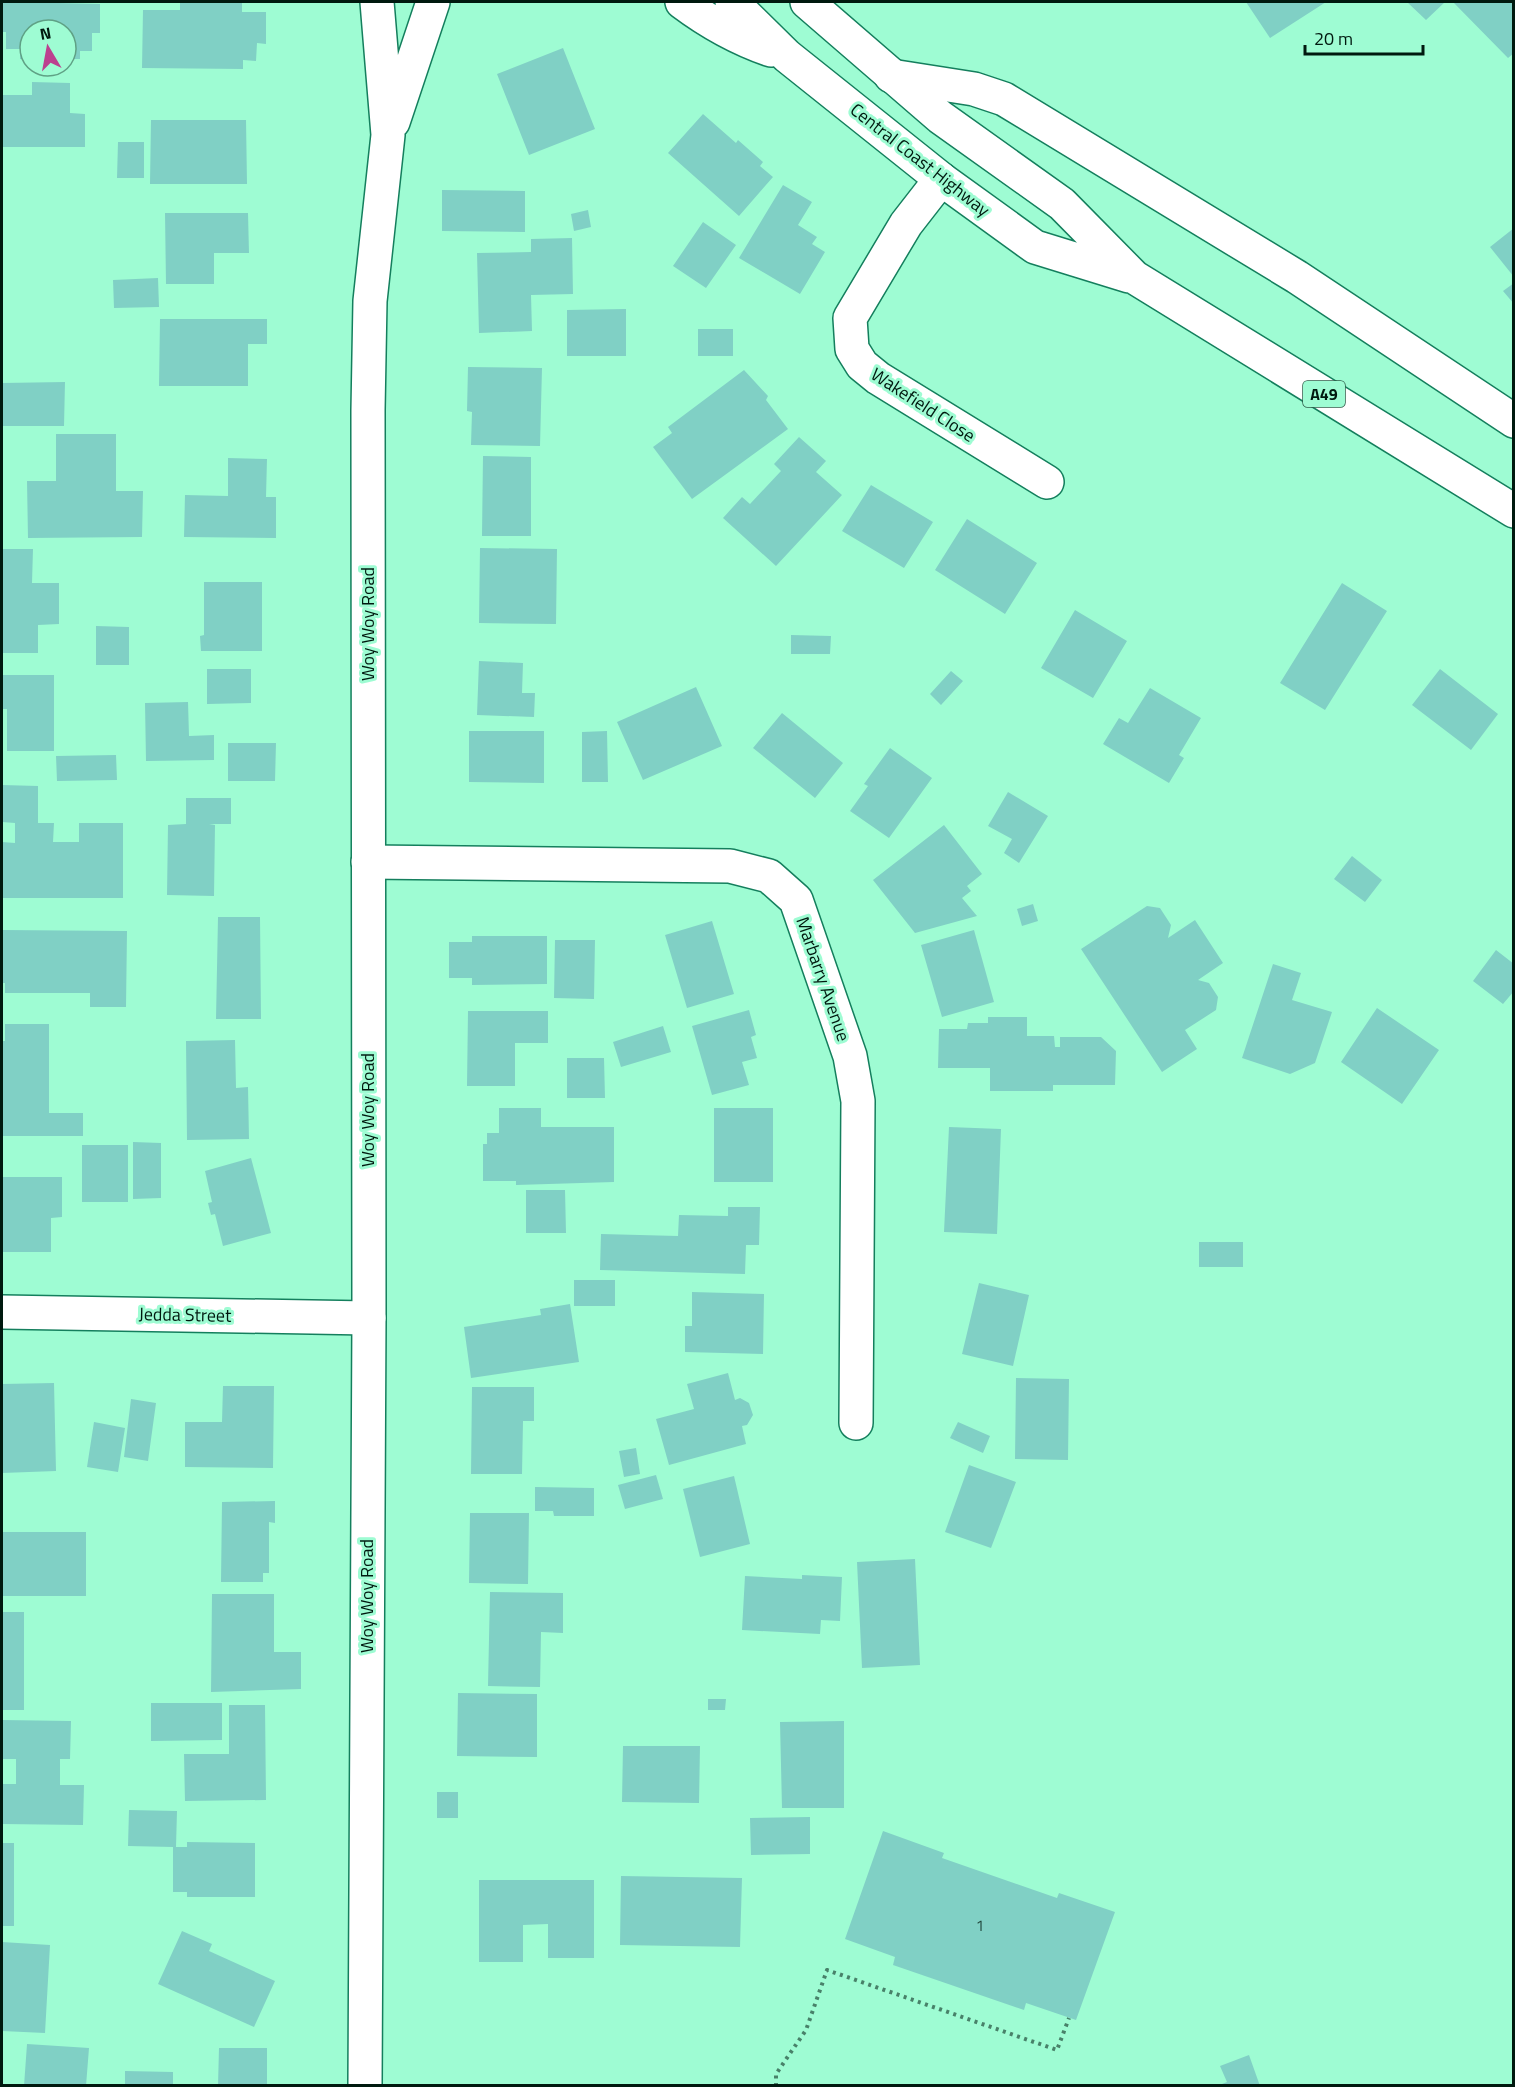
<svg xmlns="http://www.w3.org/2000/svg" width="1515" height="2087" font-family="'Titillium Web',sans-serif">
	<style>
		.building { fill: #80d0c5 }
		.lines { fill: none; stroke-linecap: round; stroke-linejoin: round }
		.minor-casing { stroke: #147f5d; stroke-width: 36 }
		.major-casing { stroke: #147f5d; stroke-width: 36 }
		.highway-casing { stroke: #147f5d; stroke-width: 36 }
		.path { stroke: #488169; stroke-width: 4; stroke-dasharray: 3 4.5; stroke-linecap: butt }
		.minor { stroke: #fff; stroke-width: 33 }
		.major { stroke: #fff; stroke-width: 33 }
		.highway { stroke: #fff; stroke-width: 33 }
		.labels { text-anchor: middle; stroke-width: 6; stroke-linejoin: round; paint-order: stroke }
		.number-label { font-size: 15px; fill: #20473c }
		.shield { fill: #9efcd3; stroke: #2f5d4a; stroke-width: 1.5 }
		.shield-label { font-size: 16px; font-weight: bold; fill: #00190f }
		.street-label { font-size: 18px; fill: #00190f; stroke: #9efcd3 }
	</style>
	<rect width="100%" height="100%" fill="#9efcd3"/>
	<path class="building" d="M17,2L100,4V33H92V51H80V59H66V30H30V59H20V49H6V32H2V3Z
		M180,2H242V12H266V44L257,43L256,61L243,60V69L142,68L143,10H180Z
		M1246,2H1326L1270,38Z
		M1407,2H1445L1426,20Z
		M1453,2H1514V53L1508,58Z
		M563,48L595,129L529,155L497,74Z
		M32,82L70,83V113L85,114V147H2V95H32Z
		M703,114L736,143L738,140L763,162L760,166L773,177L739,216L668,153Z
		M151,120H246L247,184H150Z
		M118,142H144V178H117Z
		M783,185L812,202L798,225L817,237L812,244L825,252L800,294L739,258Z
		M442,190L525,191V232L442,231Z
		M588,210L591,227L574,231L571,214Z
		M165,213H248L249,253H214V284H166Z
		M703,222L736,245L706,288L673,266Z
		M1514,228V277L1490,247Z
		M572,238L573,294L531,295L532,331L479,333L477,253L531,252V239Z
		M158,278L159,307L114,308L113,280Z
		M1514,283V304L1503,291Z
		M626,309V356H567V310Z
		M160,319H267V344H248V386H159Z
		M698,329H733V356H698Z
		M468,367L542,368L540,446L471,445L472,412L467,411Z
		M744,370L768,396L766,400L788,429L692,499L653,447L672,433L668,427Z
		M65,382L64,426H2V383Z
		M56,434H116V491H143L142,537L28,538L27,481H56Z
		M799,437L826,461L816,472L842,495L776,566L723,518L742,497L750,504L781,471L774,464Z
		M483,456L531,457V536H482Z
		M228,458L267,459L266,497H276V538L184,537L185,495L228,496Z
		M871,485L933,522L904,568L842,531Z
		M967,519L1037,563L1005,614L935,570Z
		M480,548L557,549L556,624L479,623Z
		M2,549H33L32,583H59V624L38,625V653H2Z
		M204,582H262V651H201L200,636L204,635Z
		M1342,583L1387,611L1325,710L1280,683Z
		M1075,610L1127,641L1093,698L1041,668Z
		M96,626L129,627V665H96Z
		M791,635L831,636L830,654H791Z
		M479,661L523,663L522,693H535L534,717L477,715Z
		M207,669H251V703L207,704Z
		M1440,669L1498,714L1471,750L1412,705Z
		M951,671L963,681L941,705L930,694Z
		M2,675H54V751H7V709H2Z
		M696,687L722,746L643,780L617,722Z
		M1150,688L1201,718L1179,755L1184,758L1169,783L1103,744L1119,718L1128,723Z
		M188,702L189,736L214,735V760L146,761L145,703Z
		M782,713L843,763L815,798L753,748Z
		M469,731H544V783L469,782Z
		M607,731L608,782H582V732Z
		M228,743H276L275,781H228Z
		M890,748L932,778L889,838L850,811L868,786L864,784Z
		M116,755L117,780L57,781L56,756Z
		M2,785L38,786V823H54L53,842H79V823H123V898H2V842L15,843V823L2,822Z
		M1008,792L1048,816L1019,863L1004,853L1012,839L988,826Z
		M186,798H231V824H209L215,825L214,896L167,895L168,825L186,824Z
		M944,825L982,874L967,886L971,891L962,898L977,916L915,933L873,880Z
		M1352,856L1382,880L1365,902L1334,879Z
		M1033,904L1038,921L1022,926L1017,909Z
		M1147,906L1160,908L1171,925L1168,938L1195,920L1223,963L1198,980L1209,983L1218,997L1216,1010L1185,1030L1197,1049L1162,1072L1081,949Z
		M218,917H260L261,1019H216Z
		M712,921L734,994L687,1008L665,935Z
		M2,930L127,931L126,1007H90V993H5V983H2Z
		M974,930L994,1002L942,1017L921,945Z
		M472,936H547V984L472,985V978H449V942H472Z
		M555,940H595L594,999L554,998Z
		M1496,950L1514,964V991L1503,1004L1473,981Z
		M1273,964L1301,973L1292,1000L1332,1012L1315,1063L1290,1074L1242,1058Z
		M1377,1008L1439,1050L1402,1104L1341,1062Z
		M749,1010L756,1035L751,1037L757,1058L742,1062L749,1085L712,1095L692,1026Z
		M468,1011H548V1043H515V1086H467Z
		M988,1017H1027V1036H1054L1055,1047H1060V1037H1101L1116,1051L1115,1085H1053V1091H990V1068H938L939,1029H967L968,1023H988Z
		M5,1024H49V1113H83V1136H3L2,1041H5Z
		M663,1026L671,1052L621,1067L613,1042Z
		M235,1040L236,1088L248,1087L249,1139L187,1140L186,1041Z
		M567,1058H604L605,1098H567Z
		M499,1108H541V1127H614V1182L516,1185V1181H483V1144H487V1133H499Z
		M714,1108H773V1182H714Z
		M949,1127L1001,1129L997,1234L944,1232Z
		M133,1142L161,1143V1198L133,1199Z
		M82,1145H128V1202H82Z
		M251,1158L271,1233L223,1246L215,1214L211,1215L208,1203L212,1202L205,1171Z
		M2,1177H62V1217L51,1218V1252H2Z
		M526,1190H565L566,1233H526Z
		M728,1207H760L759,1245H746L745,1274L600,1270L601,1234L678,1236L679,1215L728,1216Z
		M1199,1242H1243V1267H1199Z
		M574,1280H615V1306H574Z
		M979,1283L1029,1295L1013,1366L962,1354Z
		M692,1292L764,1294L763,1354L685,1352V1326H692Z
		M570,1304L579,1362L471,1378L464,1327L541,1315L540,1309Z
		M728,1373L735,1400L740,1398L749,1403L753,1415L747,1425L742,1426L746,1444L669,1465L656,1419L694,1409L687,1384Z
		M1016,1378L1069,1379L1068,1460L1015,1459Z
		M54,1383L56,1471L2,1473V1384Z
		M223,1386H274L273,1468L185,1467V1422H222Z
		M472,1387H534V1421H523L522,1474H471Z
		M131,1399L156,1403L148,1461L124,1457Z
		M94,1422L125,1428L118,1472L87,1467Z
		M958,1422L990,1436L983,1453L950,1438Z
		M636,1448L640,1474L624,1477L619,1451Z
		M969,1465L1016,1482L991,1548L945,1532Z
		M656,1475L663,1499L625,1509L618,1485Z
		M734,1476L750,1544L700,1557L683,1489Z
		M535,1487L594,1488V1516H554L553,1511H535Z
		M275,1501V1523L269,1522V1573H263V1582H221L222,1502Z
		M470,1513H529L528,1584L469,1583Z
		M2,1532H86V1596H2Z
		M915,1559L920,1665L862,1668L857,1562Z
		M802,1575L842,1577L840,1621L821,1620L820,1634L742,1630L745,1576L802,1579Z
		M490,1592L563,1593V1633L541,1632L540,1687L488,1686Z
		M212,1594H274V1652H301V1689L211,1692Z
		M2,1612H24V1710H2Z
		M458,1693L537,1694V1757L457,1756Z
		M708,1699H726L725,1710H708Z
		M151,1703H222V1740L151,1741Z
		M229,1705H265L266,1800L185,1801L184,1754H229Z
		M2,1720L71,1721L70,1759H60V1785H84L83,1825L2,1824V1784H16V1759H2Z
		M844,1721V1808H782L780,1722Z
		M623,1746H700L699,1803L622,1802Z
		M437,1792H458V1818H437Z
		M129,1810L177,1811L176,1847H187V1842L255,1843V1897H187V1892H173V1847L128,1846Z
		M810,1817V1854L751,1855L750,1818Z
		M883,1831L944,1853L942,1858L1057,1898L1059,1893L1115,1912L1076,2020L1026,2003L1024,2010L893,1965L895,1957L845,1939Z
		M2,1843H14V1926H2Z
		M621,1876L742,1878L740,1947L620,1945Z
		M479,1880H594V1958H548V1924L523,1925V1962H479Z
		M182,1931L212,1944L209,1951L275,1981L254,2027L158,1984Z
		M2,1942L50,1945L45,2033L2,2031Z
		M27,2044L89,2048L86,2086H24Z
		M219,2048H267V2086H218Z
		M1249,2055L1260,2086H1217L1227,2082L1220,2066Z
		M125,2071L173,2072V2086H125Z"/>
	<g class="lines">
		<g class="minor-casing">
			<path id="minor" d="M891,76L974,89L1004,99L1297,277L1514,421
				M941,179L906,224L850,318L852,349L862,365L878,378L1047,482
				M368,862L730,866L769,876L796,900L850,1056L858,1101L856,1423
				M2,1312L369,1318"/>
		</g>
		<g class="major-casing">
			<path id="major" d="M393,122L433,2
				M365,2086L369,1318L368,410L370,301L388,135L377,2"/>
		</g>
		<g class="highway-casing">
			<path id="highway" d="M682,2C710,23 739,39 771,50
				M732,2L787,56L941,179L1035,247L1129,276
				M807,2L940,117L1062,204L1134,277L1514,511"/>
		</g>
		<path class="path" d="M776,2086V2074L806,2030L827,1970L1057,2050L1069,2018"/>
		<use href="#minor" class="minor"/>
		<use href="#major" class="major"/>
		<use href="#highway" class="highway"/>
	</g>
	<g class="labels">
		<g class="number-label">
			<text x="980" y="1931">1</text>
		</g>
		<rect class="shield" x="1303" y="381" width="42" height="26" rx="4.5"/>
		<g class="shield-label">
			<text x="1324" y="400">A49</text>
		</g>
		<g class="street-label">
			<text transform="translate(920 160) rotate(38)" y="6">Central Coast Highway</text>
			<text transform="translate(923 405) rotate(33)" y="6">Wakefield Close</text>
			<text transform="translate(368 624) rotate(-90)" y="6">Woy Woy Road</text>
			<text transform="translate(823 979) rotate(71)" y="6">Marbarry Avenue</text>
			<text transform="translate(368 1110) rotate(-90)" y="6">Woy Woy Road</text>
			<text transform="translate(185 1315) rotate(1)" y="6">Jedda Street</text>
			<text transform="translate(367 1596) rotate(-90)" y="6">Woy Woy Road</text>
		</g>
	</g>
	<rect width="1515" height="2087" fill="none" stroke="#00190f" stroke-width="6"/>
	<g transform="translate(48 48) rotate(350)"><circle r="28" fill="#9efcd3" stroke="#5fa185" stroke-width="1.5"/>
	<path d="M0-4.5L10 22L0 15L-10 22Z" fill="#bc408f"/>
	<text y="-9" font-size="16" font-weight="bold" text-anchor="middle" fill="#00190f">N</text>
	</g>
	<path d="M1305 45v9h118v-9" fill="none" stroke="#00190f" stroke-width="3"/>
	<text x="1314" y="45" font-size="18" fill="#00190f" stroke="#9efcd3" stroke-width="4.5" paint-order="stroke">20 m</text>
</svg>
